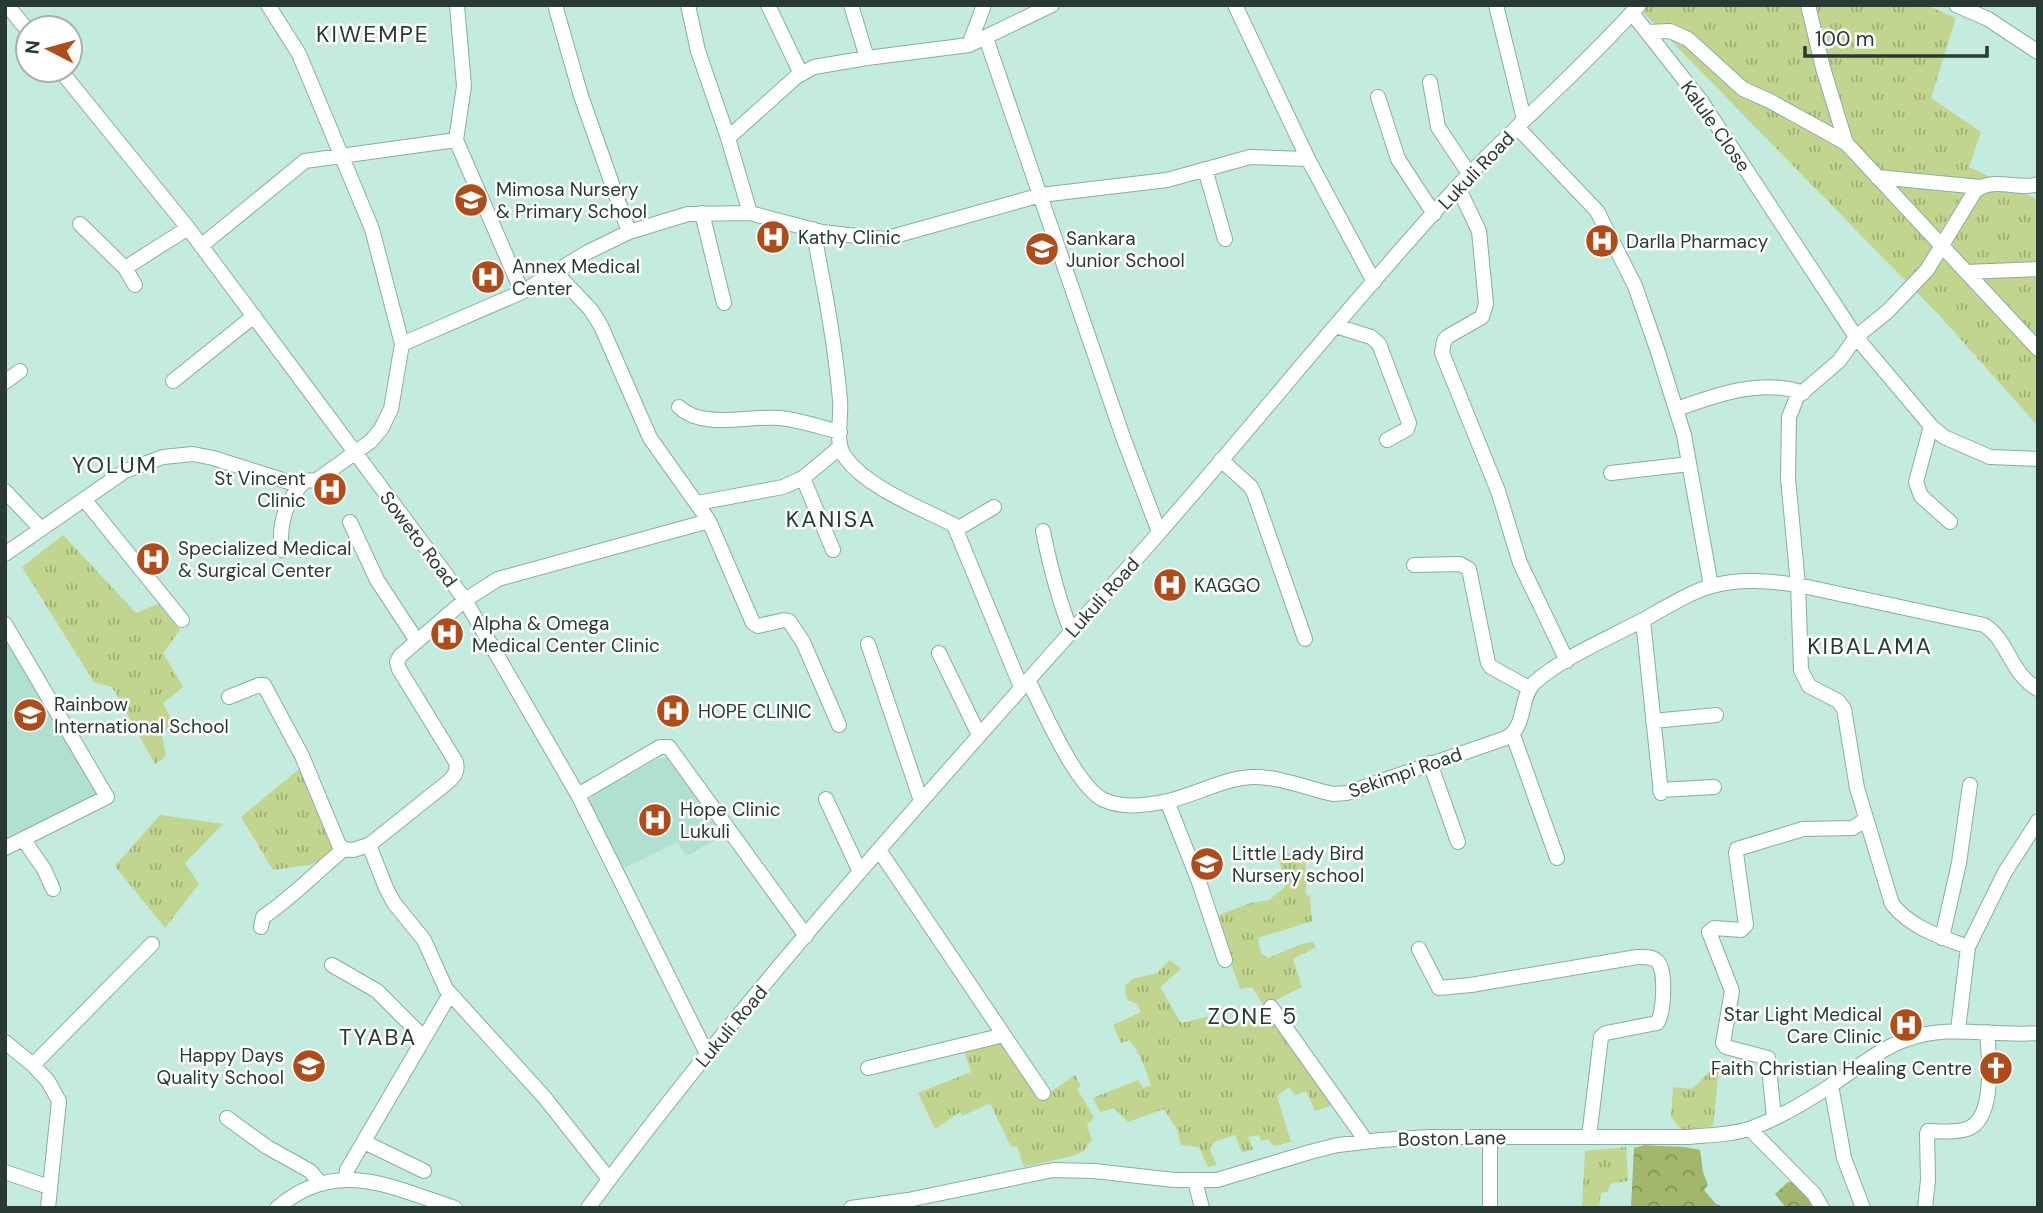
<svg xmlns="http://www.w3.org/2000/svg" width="2043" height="1213" font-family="'DM Sans',sans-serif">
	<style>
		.built { fill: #afe0d0 }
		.grass { fill: url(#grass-tufts) }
		.forest { fill: url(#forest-crowns) }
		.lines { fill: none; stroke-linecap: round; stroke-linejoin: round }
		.minor-casing { stroke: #88aea2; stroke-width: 16 }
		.minor { stroke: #fff; stroke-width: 14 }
		.labels { text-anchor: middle; stroke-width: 5; stroke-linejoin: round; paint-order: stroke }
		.street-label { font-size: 19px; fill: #293934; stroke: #fff }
		.poi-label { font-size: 19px; fill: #293934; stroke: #fff; text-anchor: start }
		.quarter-label { font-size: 23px; letter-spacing: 2px; fill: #293934; stroke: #fff }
	</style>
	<defs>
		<pattern id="grass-tufts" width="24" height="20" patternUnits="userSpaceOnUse" patternTransform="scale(1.75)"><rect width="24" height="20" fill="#c1d58e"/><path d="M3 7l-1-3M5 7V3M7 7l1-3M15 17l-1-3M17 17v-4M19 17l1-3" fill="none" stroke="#9dae75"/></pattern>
		<pattern id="forest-crowns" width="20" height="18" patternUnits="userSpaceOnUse" patternTransform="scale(1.75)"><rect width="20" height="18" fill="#a2b66c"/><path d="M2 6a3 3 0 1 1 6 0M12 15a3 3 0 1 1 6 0" fill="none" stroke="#84955a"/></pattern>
	</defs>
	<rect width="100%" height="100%" fill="#c3ebde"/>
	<path class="built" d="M5,638L103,793L5,844Z
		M659,758H667L673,766L723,836L686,856L677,842L622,869L589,801L594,795Z"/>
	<path class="grass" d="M1636,5H1926L1956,18L1931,98L1981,132L1969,167L2038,200V426L1939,315Z
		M63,535L136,613L163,602L180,630L163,653L183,687L163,703L173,723L162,735L166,756L155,764L112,687L94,682L22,567Z
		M303,766L339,852L309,865L273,870L241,817Z
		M160,815L223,824L185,863L199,884L165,928L115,866Z
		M1305,850L1306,895L1310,896L1312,921L1258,938L1261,954L1268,958L1301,944L1313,942L1316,947L1293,959L1302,987L1264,1006L1252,987L1240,989L1214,917L1250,903L1269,900L1286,886L1278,855Z
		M1170,960L1181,969L1160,987L1181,1023L1210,1016L1222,1020H1252L1269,1016L1333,1105L1315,1111L1306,1091L1295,1095L1289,1087L1277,1096L1291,1142L1274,1146L1268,1139L1261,1141L1259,1135L1248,1137L1253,1149L1242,1153L1235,1135L1216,1141L1209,1148L1217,1165L1208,1167L1199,1147L1181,1145L1177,1130L1164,1109L1128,1122L1114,1108L1100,1112L1093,1098L1138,1080L1143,1088L1151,1085C1145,1068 1141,1054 1129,1040L1121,1043L1113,1025L1141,1012L1137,1004L1127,1000L1125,986L1132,979L1157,973Z
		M1006,1041L1049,1093L1075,1075L1081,1086L1077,1089L1094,1117L1087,1125L1092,1140L1085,1150L1076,1155L1024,1167L1017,1146L1011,1147L990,1103L962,1116L960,1112L935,1129L918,1093L971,1072L964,1051Z
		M1719,1069L1713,1126L1682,1130L1671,1117L1673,1087L1692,1089L1709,1072Z
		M1626,1147L1628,1181L1610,1184L1608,1192L1601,1193L1599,1208H1582L1585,1151Z"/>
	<path class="forest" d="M1645,1145C1664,1147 1682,1145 1700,1150L1703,1172L1708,1185L1704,1190L1715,1203L1724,1208H1631L1634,1148Z
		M1788,1182H1793L1822,1208H1786L1775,1194Z"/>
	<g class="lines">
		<g class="minor-casing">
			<path id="minor" d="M7,5L28,31
				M268,5L299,54L372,229L402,344
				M457,5L464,86L456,140L522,292
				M555,5L581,96L629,232
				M688,5L698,51L728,138L750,213
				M768,5L801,74
				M851,5L867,58
				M1235,5L1308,159L1374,282
				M1496,5L1524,119
				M1808,5L1823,68L1846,143
				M1956,5L1988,19L2038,52
				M1632,13L1701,101L1856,337L1931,426L1944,437L1990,457L2038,459
				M1647,32L1670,31L1688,39L1743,89L1770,101L1846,143L2038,349
				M986,38L1123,437L1159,532
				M969,45L984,5
				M60,70L188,228L465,600L578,795L707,1054
				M1430,82L1438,127L1470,175
				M1378,97L1398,159L1434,214
				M1517,127L1597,211L1635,286L1657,349L1684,435L1711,586
				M728,138L796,77L814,67L867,58L969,45L1052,5
				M1205,169L1225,239
				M1877,177L1980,187
				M1458,187L1479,231L1486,304L1482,317L1447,337L1444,341L1442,353L1498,491L1520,563L1567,661
				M702,213L724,303
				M80,224L125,268
				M813,229C824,286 835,342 840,400C842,418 834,442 845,457C867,488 921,508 954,525L1021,687
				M201,246L305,161L456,140
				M1966,272L2038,269
				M556,273L591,310L601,326L650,438L709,521L753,623L758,626L784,620L789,621L803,642L839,725
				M135,285L125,268L188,228
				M1336,326L1371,337L1379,344L1409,423L1407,429L1387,440
				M173,381L254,316
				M5,382L20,371
				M679,407C703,430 750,415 780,418C800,420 820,427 840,432
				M1677,409C1715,395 1763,378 1803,393
				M1931,426L1916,482L1921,496L1950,522
				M1221,460L1251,487L1254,493L1305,639
				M1611,473L1689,464
				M803,478L833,550
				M5,491L41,529
				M84,499L182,620
				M697,503L783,487L803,478L839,448
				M350,522L377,580L417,641
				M957,529L994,507
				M1043,531C1050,566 1058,598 1071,631
				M282,550C278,525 286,500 304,482
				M5,554L125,471L163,457L193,454L213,458L289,482L317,480L371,441L381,429L391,409L402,344L522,292L588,252L629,232L688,214L750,213L822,232L884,239L1041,195L1167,180L1250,157L1308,159
				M1414,565L1460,564L1469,569L1488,663L1491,667L1529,688
				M1643,620L1661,793
				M5,624L107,797L5,848
				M868,644L921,801
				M939,653L979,735
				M1028,680C1043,709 1076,787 1104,800C1124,809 1148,805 1168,801C1196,795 1225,777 1255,777C1281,777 1309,789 1333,794L1347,793L1506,738C1527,727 1519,698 1534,683C1560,659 1609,638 1641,621C1664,609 1687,593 1712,586C1739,578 1770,581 1798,585L1984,625C2008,639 2010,674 2038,689
				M229,697L259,685H264L302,756L339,845L344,849L353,850L369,845L448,782C455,775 458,772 456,762L399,669L397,662L400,656L465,600L498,579L709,521
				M1653,721L1716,715
				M1513,735L1557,858
				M1430,763L1458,842
				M1660,790L1714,787
				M578,795L660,747H669L806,936
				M826,799L860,872
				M1167,801L1199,882L1225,960
				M23,839L44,869L53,889
				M369,845L386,888L394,903L424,940L446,989L545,1098L609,1179
				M879,850L1043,1093
				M261,927L263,917C292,898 317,871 344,849
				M1942,938L1959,863L1970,785
				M1968,947L2005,872L2038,821
				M1419,949L1439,988L1471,985L1637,957C1643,957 1653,956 1658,962C1666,972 1664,1014 1657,1023L1606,1033L1601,1037L1589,1137
				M332,965L377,991L424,1038
				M1271,1007L1366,1141
				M1958,1030L1968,947C1941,937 1911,928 1892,904L1857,788L1844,709L1838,701L1809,686L1801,670L1798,585L1788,478L1789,417L1797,397L1839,361L1856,337L1888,311L1927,270L1975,191C1993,176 2019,191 2038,184
				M5,1042L33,1065
				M868,1068L1004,1035
				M1831,1085L1844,1158L1863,1208
				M1774,1117L1768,1058L1726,1047L1723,1043L1732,991L1709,932L1714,928L1741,930L1746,925L1736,853L1737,849L1803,829L1853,828L1866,819
				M227,1118L267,1147L310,1171L321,1184
				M1750,1129L1814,1194L1822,1208
				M364,1142L424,1171
				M5,1172L49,1187
				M346,1179L347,1170L450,994
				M1195,1181L1202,1208
				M48,1208L59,1101L48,1081L33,1065L152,944
				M277,1208C336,1157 391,1187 455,1208
				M588,1208C763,971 964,754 1158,534C1259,419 1354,299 1457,187C1516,125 1582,69 1639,5
				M851,1208L908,1200L1053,1170L1094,1171L1174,1180H1217L1310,1152L1338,1145L1381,1140L1430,1137H1688C1708,1135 1732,1135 1752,1128C1781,1117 1811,1099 1836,1082C1858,1067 1880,1049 1905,1040C1949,1023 1992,1037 2038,1033
				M1490,1208V1137
				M1925,1208L1928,1180L1927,1134L1928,1131C1940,1131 1956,1133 1967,1129C1996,1119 1989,1056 1987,1032"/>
		</g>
		<use href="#minor" class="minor"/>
	</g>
	<defs>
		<g id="school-disc" transform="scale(1.75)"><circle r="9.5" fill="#b04c1a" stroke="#fff"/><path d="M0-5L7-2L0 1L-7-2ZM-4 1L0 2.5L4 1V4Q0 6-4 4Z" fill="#fff"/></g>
		<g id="hospital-disc" transform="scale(1.75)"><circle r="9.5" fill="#b04c1a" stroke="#fff"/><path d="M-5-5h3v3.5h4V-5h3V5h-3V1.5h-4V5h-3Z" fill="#fff"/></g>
		<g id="church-disc" transform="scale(1.75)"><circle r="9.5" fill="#b04c1a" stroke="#fff"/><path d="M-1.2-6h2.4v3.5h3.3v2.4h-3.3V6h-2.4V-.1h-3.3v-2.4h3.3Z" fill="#fff"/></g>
	</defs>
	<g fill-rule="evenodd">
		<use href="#school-disc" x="471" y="200"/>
		<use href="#hospital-disc" x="773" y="237"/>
		<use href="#hospital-disc" x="1602" y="241"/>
		<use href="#school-disc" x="1042" y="249"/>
		<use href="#hospital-disc" x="488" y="277"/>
		<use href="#hospital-disc" x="330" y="489"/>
		<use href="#hospital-disc" x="153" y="559"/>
		<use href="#hospital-disc" x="1170" y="585"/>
		<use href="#hospital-disc" x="447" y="634"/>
		<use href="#hospital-disc" x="673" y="711"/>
		<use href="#school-disc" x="30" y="715"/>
		<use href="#hospital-disc" x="655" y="820"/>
		<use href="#school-disc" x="1207" y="864"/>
		<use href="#hospital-disc" x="1906" y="1025"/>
		<use href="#school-disc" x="309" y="1066"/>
		<use href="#church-disc" x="1996" y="1068"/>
	</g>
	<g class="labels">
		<g class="street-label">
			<text transform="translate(1716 126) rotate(55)" y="7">Kalule Close</text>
			<text transform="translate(1476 170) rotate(-46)" y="7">Lukuli Road</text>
			<text transform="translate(419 539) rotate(53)" y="7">Soweto Road</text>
			<text transform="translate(1102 597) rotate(-48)" y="7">Lukuli Road</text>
			<text transform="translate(1405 772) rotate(-19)" y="7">Sekimpi Road</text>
			<text transform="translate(731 1026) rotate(-50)" y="7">Lukuli Road</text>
			<text transform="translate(1452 1138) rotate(-1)" y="7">Boston Lane</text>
		</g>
		<g class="poi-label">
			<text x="496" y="196">Mimosa Nursery<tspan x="496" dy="22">&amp; Primary School</tspan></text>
			<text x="798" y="244">Kathy Clinic</text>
			<text x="1066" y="245">Sankara<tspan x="1066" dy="22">Junior School</tspan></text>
			<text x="1626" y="248">Darlla Pharmacy</text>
			<text x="512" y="273">Annex Medical<tspan x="512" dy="22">Center</tspan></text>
			<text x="306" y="485" text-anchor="end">St Vincent<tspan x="306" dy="22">Clinic</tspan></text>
			<text x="178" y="555">Specialized Medical<tspan x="178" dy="22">&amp; Surgical Center</tspan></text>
			<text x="1194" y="592">KAGGO</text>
			<text x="472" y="630">Alpha &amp; Omega<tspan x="472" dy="22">Medical Center Clinic</tspan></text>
			<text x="54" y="711">Rainbow<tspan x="54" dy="22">International School</tspan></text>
			<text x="698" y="718">HOPE CLINIC</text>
			<text x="680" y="816">Hope Clinic<tspan x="680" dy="22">Lukuli</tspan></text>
			<text x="1232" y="860">Little Lady Bird<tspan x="1232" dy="22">Nursery school</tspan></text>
			<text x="1882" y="1021" text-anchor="end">Star Light Medical<tspan x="1882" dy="22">Care Clinic</tspan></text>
			<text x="284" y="1062" text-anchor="end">Happy Days<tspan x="284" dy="22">Quality School</tspan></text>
			<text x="1972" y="1075" text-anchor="end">Faith Christian Healing Centre</text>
		</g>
		<g class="quarter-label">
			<text x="373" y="42">KIWEMPE</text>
			<text x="115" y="473">YOLUM</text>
			<text x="831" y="527">KANISA</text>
			<text x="1870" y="654">KIBALAMA</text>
			<text x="1253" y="1024">ZONE 5</text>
			<text x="378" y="1045">TYABA</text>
		</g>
	</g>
	<rect width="2043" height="1213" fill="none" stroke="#293934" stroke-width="14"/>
	<g transform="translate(49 49) rotate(276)"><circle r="33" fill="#ffffff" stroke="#a9b0ae" stroke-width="2"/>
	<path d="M0-5L12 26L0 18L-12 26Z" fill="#b04c1a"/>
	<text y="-10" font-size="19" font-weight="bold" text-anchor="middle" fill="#293934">N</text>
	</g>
	<path d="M1805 46v10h182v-10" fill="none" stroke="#293934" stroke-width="3.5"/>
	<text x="1815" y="46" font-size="21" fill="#293934" stroke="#ffffff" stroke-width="5" paint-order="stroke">100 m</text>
</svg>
